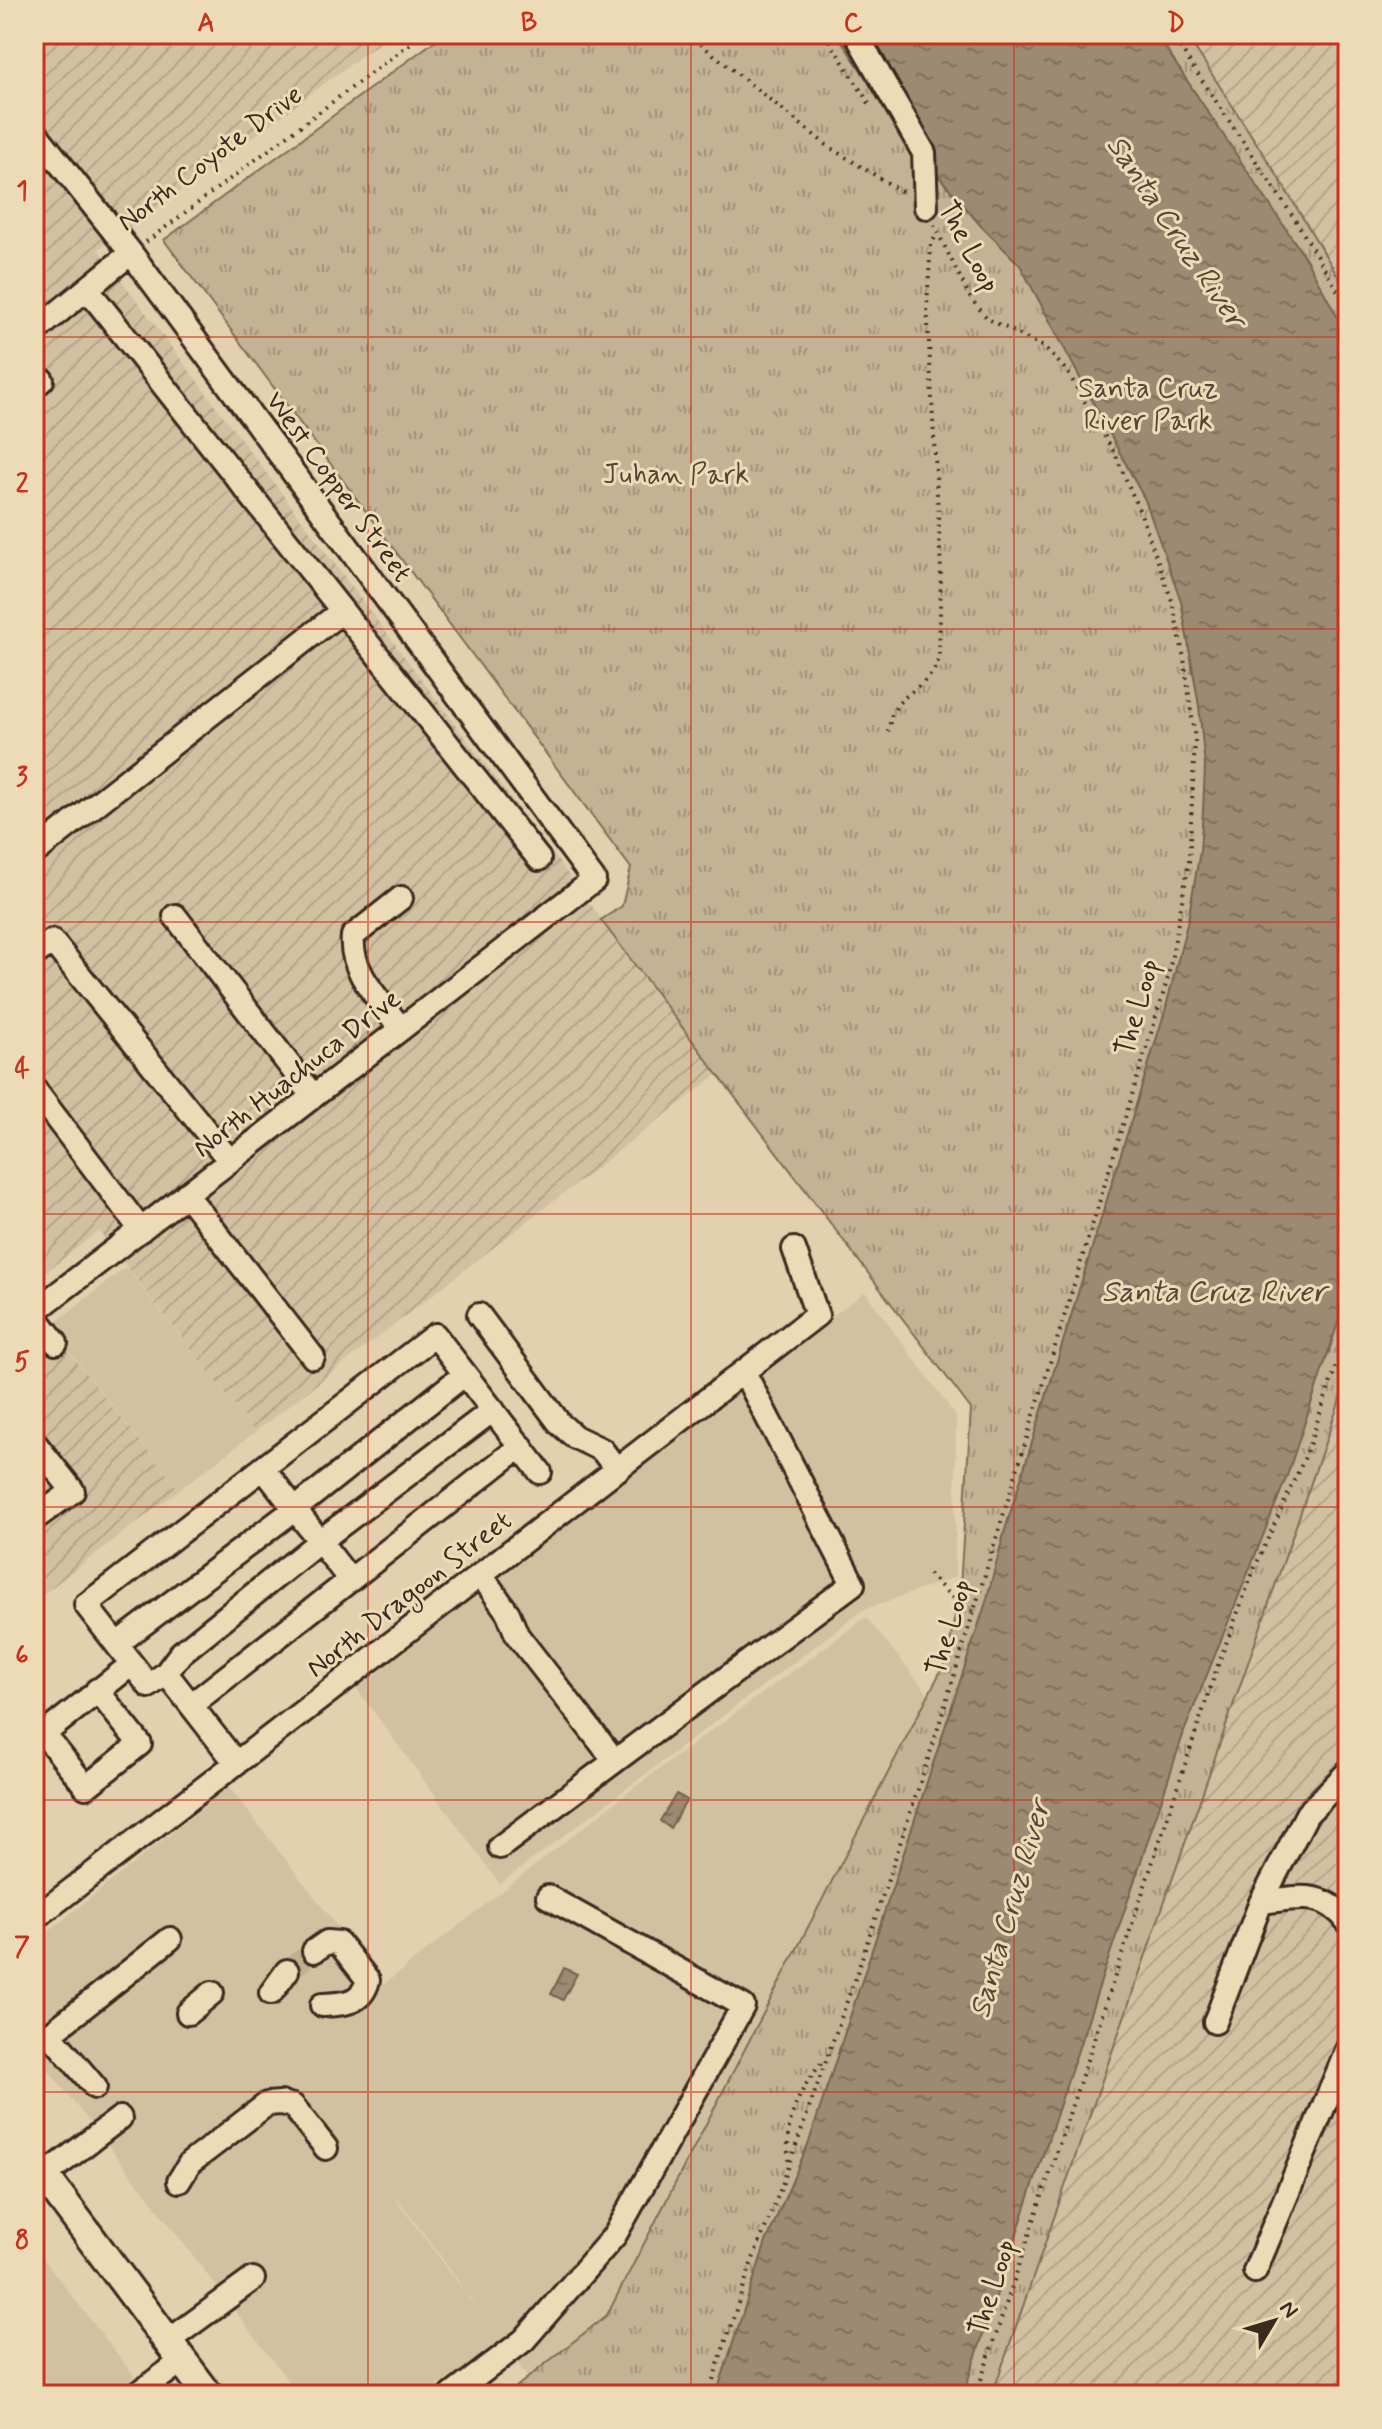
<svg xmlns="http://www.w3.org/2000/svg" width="1382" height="2429" font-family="Mynerve,sans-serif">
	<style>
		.built { fill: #d2c1a1; fill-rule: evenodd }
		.industrial { fill: url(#industrial-furrows) }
		.park { fill: url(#park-tufts); stroke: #7f6e59; stroke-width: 2 }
		.water { fill: url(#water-ripples); stroke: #756450; stroke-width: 2 }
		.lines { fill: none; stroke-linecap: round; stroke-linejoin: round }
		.minor-tunnel { stroke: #c1af92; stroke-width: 22; stroke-dasharray: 22 11; stroke-linecap: butt }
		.minor-casing { stroke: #3b2a1e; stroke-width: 28 }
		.major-casing { stroke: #3b2a1e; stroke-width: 34 }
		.path { stroke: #3b2a1e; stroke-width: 4; stroke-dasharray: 2 6; stroke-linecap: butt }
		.minor { stroke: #eddbb8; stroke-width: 22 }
		.major { stroke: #eddbb8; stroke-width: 28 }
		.grid { fill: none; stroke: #c8321e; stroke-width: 2; stroke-opacity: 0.55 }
		.labels { text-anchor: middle; stroke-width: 6; stroke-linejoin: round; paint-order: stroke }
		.street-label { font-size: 28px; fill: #3b2a1e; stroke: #eddbb8 }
		.park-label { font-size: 28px; fill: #564536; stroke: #eddbb8 }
		.water-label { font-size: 30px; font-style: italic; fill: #584737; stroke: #eddbb8 }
		.neatline { fill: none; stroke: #c8321e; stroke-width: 3 }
		.grid-label { font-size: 26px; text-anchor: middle; font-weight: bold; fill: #c8321e }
	</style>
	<defs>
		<pattern id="industrial-furrows" width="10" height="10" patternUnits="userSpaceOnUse" patternTransform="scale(2)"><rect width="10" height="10" fill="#d2c1a1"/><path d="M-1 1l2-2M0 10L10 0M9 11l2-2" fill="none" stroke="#b5a68a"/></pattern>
		<pattern id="park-tufts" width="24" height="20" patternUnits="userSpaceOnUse" patternTransform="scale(2)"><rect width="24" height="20" fill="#c3b294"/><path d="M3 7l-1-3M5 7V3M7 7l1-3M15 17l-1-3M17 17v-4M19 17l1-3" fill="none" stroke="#a09178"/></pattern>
		<pattern id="water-ripples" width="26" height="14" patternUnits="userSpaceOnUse" patternTransform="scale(2)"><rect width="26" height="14" fill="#9c8a72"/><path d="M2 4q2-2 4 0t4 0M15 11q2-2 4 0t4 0" fill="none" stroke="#80715d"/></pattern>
	</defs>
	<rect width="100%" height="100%" fill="#e2d0af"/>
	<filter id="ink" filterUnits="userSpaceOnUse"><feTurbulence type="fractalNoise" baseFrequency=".0125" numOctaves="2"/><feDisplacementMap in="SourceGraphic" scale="16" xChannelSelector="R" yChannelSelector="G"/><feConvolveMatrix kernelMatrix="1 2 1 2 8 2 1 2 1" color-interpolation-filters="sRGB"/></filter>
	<g filter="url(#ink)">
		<path class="built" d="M126,1267L255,1432L179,1490L50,1327Z
			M865,1292L956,1416L955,1577L863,1610L500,1884L357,1689L752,1376Z
			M866,1617L935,1702L613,2321L533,2385L502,2342L425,2395H299L140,2186L34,2052V1943L229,1787L383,1985L627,1793ZM396,2197L448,2266L484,2318L395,2198Z
			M34,2247L149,2395H34Z"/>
		<path class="industrial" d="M34,34H391L147,216L98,249L718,1074L255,1432L99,1231L34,1281Z
			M1186,34H1348V293L1277,175Z
			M34,1308L179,1490L34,1601Z
			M1348,1377V2395H992Z"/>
		<path class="park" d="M433,34H1186L1277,175L1348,293V1377L992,2395H506L607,2315L947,1659L960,1588L971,1409L601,920L622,906L631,868L164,240L436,40Z"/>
		<path class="water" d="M837,34H1156L1306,259L1348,336V1293L1287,1476L1184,1732L963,2395H716L766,2242L809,2142L986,1602L1005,1530L1165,1011L1188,920L1200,851L1203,810L1205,767L1199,706L1181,601L1145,500L1020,265L981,226L902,133Z
			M676,1794L687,1800L670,1828L660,1821Z
			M564,1968L577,1974L563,2000L551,1994Z"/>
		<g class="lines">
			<path class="minor-tunnel" d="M287,1971L314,1951"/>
			<g class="minor-casing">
				<path id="minor" d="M856,34L924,153L926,207
					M34,131L131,253L594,880L34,1312
					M88,290L539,859
					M34,332L131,253
					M34,387L42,380
					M34,853L342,611
					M401,898L353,936C349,972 381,1001 401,1029
					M175,916L313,1096
					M34,955L52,941L230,1161
					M34,1089L141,1230
					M186,1194L313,1357
					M34,1315L56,1343
					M479,1315L560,1424L575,1437L602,1450L617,1470
					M34,1442L73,1491L34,1519
					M263,1468L350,1580
					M481,1575L508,1613L517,1635L615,1761L853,1584L744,1372
					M117,1644L295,1509L465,1374
					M166,1673L181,1653L320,1541L493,1410
					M97,1690L140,1744L86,1787L44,1734L132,1664
					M191,1705L521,1446
					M236,1763L166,1673L149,1686L86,1605L435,1335L540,1472
					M500,1847L615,1761
					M1261,1902L1307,1814L1348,1772
					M34,1919L817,1315L794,1249
					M314,1951L327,1942L339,1943L368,1980C362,2004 343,2004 322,2005
					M271,1993L287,1971
					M188,2013L212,1993
					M1215,2022L1261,1902C1297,1898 1323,1889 1348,1922
					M95,2087L50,2034L170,1939
					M44,2176L120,2118
					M179,2181L190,2163L267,2104L281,2103L293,2106L326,2148
					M1255,2271L1348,2048
					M167,2342L253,2279
					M136,2395L182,2361
					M452,2395L524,2340L615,2235L743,2006L548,1897"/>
			</g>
			<g class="major-casing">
				<path id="major" d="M34,2162L208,2395"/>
			</g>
			<path class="path" d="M688,34L829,147L904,193
				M825,34L870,105
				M1171,34L1296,221L1348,308
				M146,242L423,34
				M888,732C890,726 890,718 893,712C904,690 933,685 939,657L941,569L927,305L931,244L938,233
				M929,1574L957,1603L974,1611
				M789,2161C783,2122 799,2090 824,2060
				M708,2395L751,2264L781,2188L858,1970L934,1741L1168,978L1189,862L1195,740L1184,658L1172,601L1142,517L1116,456L1067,371L1044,347L988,319L971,299L934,225
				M976,2395L1218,1665L1255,1567L1305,1457L1348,1332"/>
			<use href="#minor" class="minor"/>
			<use href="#major" class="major"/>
		</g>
	</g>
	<path class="grid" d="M368,34V2395M691,34V2395M1014,34V2395M34,337H1348M34,629H1348M34,922H1348M34,1214H1348M34,1507H1348M34,1800H1348M34,2092H1348"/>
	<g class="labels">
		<g class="street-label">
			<text transform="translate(209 157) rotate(-37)" y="10">North Coyote Drive</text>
			<text transform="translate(970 246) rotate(62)" y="10">The Loop</text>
			<text transform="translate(340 486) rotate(54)" y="10">West Copper Street</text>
			<text transform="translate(1136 1007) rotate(-74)" y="10">The Loop</text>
			<text transform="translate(296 1072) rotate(-38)" y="10">North Huachuca Drive</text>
			<text transform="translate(408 1593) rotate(-38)" y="10">North Dragoon Street</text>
			<text transform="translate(948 1627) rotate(-73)" y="10">The Loop</text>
			<text transform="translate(991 2287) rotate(-72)" y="10">The Loop</text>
		</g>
		<g class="park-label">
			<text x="1148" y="397">Santa Cruz<tspan x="1148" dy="32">River Park</tspan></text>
			<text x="676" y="483">Juhan Park</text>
		</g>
		<g class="water-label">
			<text transform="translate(1177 231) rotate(56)" y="10">Santa Cruz River</text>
			<text x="1214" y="1301">Santa Cruz River</text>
			<text transform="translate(1009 1909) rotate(-74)" y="10">Santa Cruz River</text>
		</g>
	</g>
	<rect width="1382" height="2429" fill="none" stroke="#eddbb8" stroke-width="88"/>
	<g transform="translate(1274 2321) rotate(52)" stroke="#eddbb8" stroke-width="6" paint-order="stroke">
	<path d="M0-6L14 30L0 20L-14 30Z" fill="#3b2a1e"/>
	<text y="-12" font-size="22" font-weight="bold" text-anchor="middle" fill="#3b2a1e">N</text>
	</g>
	<rect x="44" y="44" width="1294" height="2341" class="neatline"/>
	<g class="grid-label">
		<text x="206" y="31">A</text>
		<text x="529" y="31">B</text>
		<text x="853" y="31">C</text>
		<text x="1176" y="31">D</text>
		<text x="22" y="199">1</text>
		<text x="22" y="492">2</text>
		<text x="22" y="785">3</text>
		<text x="22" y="1077">4</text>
		<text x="22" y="1370">5</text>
		<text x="22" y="1663">6</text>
		<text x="22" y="1955">7</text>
		<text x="22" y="2248">8</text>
	</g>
</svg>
